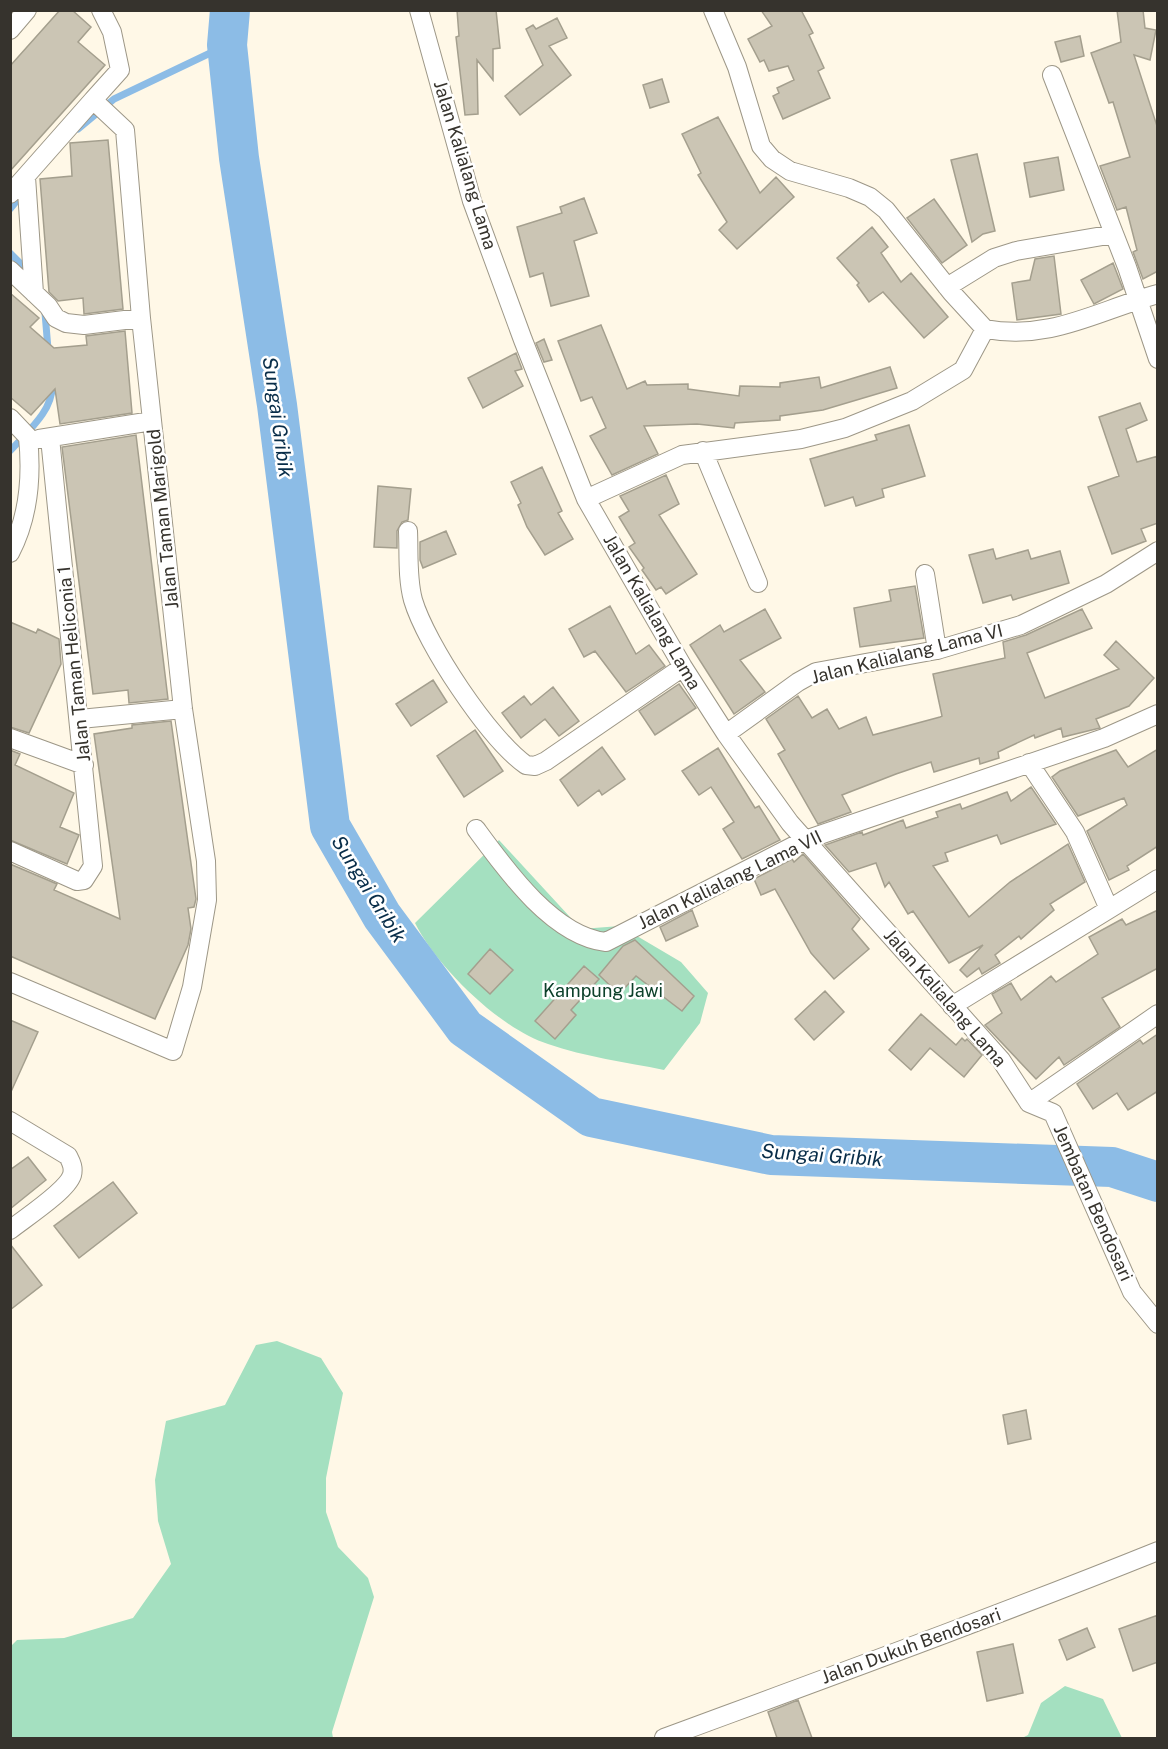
<svg xmlns="http://www.w3.org/2000/svg" width="1168" height="1749" font-family="'Public Sans',sans-serif">
	<style>
		.green { fill: #a4e0c0 }
		.lines { fill: none; stroke-linecap: round; stroke-linejoin: round }
		.stream { stroke: #8cbce6; stroke-width: 7 }
		.river { stroke: #8cbce6; stroke-width: 40 }
		.building { fill: #cbc5b4; stroke: #a49f8e; stroke-width: 1.5 }
		.minor-casing { stroke: #9d9787; stroke-width: 20 }
		.minor { stroke: #fff; stroke-width: 18 }
		.labels { text-anchor: middle; stroke-width: 5; stroke-linejoin: round; paint-order: stroke }
		.street-label { font-size: 18px; fill: #36332d; stroke: #fff }
		.park-label { font-size: 18px; fill: #0c402a; stroke: #fff }
		.water-label { font-size: 20px; font-style: italic; fill: #082d49; stroke: #fff }
	</style>
	<rect width="100%" height="100%" fill="#fff8e7"/>
	<path class="green" d="M499,840L581,929L620,926L681,962L708,993L700,1023L664,1070C626,1062 585,1057 548,1044C500,1029 437,967 415,923Z
		M277,1341L321,1358L343,1393L326,1478V1512L338,1547L368,1578L374,1597L332,1732L333,1738H11V1646L17,1640L64,1638L133,1618L171,1564L158,1521L155,1480L166,1421L225,1405L256,1345Z
		M1065,1686L1103,1699L1122,1738H1022L1028,1735L1041,1703Z"/>
	<g class="lines">
		<path class="stream" d="M78,129L114,99L227,45
			M10,209L24,192
			M10,253L28,271
			M45,313L48,349
			M10,451C27,432 54,410 52,384"/>
		<path class="river" d="M230,10L227,45L239,158L277,405L330,826L382,916L465,1028L591,1117L771,1155L1112,1167L1158,1182"/>
	</g>
	<path class="building" d="M60,10H72L91,27L78,42L105,65L10,171V66Z
		M457,10H496L500,48L493,49V80L477,60L478,114L465,115L456,37L459,36Z
		M761,10H801L813,33L809,35L824,68L818,71L830,98L783,119L773,96L779,93L777,88L794,80L788,66L769,71L764,60L760,62L748,39L772,26Z
		M1117,10H1143L1145,28L1156,30L1150,60L1134,55L1158,129V271L1143,279L1133,252L1137,250L1126,207L1117,210L1100,166L1130,157L1113,102L1109,103L1091,53L1121,42Z
		M557,18L567,38L549,46L571,75L520,115L505,96L543,65L526,29L533,25L536,29Z
		M1080,36L1084,56L1061,62L1055,42Z
		M662,79L669,102L650,108L643,85Z
		M718,117L760,193L776,177L794,197L737,249L719,230L727,222L698,175L701,173L682,134Z
		M108,140L123,309L84,314L83,298L58,301L49,292L40,179L72,176L70,143Z
		M977,154L995,231L983,234L972,242L951,160Z
		M1058,157L1064,190L1030,197L1024,163Z
		M584,198L597,233L574,241L589,296L551,306L543,273L530,277L517,227L562,213L560,207Z
		M934,199L967,245L942,263L907,218Z
		M872,227L888,247L881,253L901,282L911,273L948,317L924,338L883,292L869,302L857,285L859,283L837,258Z
		M1054,256L1061,314L1017,320L1012,283L1030,280L1035,259Z
		M1113,263L1123,289L1094,304L1081,280Z
		M10,293L39,318L30,327L54,348L87,345L86,336L125,331L132,413L60,424L55,389L31,415L10,397Z
		M601,325L627,389L645,381L647,385L688,384V389L739,396L740,386L780,387V383L819,377L821,388L890,367L897,388L823,410L780,416V420L735,423L734,428L697,424L644,426L658,454L612,475L590,436L606,428L592,397L581,401L558,341Z
		M544,339L552,360L544,362L536,343Z
		M516,353L522,369L515,371L523,386L483,408L468,378Z
		M1140,403L1147,420L1126,429L1137,462L1158,456V523L1141,529L1146,541L1112,554L1088,487L1119,476L1099,417Z
		M909,425L925,476L882,489L884,497L856,506L853,497L825,506L810,459L877,440L875,435Z
		M136,435L168,699L129,703L128,690L93,694L62,447Z
		M542,467L562,511L558,513L573,539L545,555L527,527L518,505L521,503L511,482Z
		M666,475L679,504L659,515L697,574L666,594L661,587L656,590L642,570L644,568L629,547L635,543L619,517L629,511L620,496Z
		M378,486L411,489L408,520L402,522L397,531V548L374,547Z
		M446,531L456,554L423,568L420,560V542Z
		M993,549L996,559L1028,550L1031,559L1060,551L1069,583L1013,600L1011,595L983,603L969,555Z
		M915,586L924,638L860,647L854,608L891,601L889,590Z
		M610,606L636,654L649,645L665,666L626,692L595,651L584,657L569,629Z
		M765,609L781,638L740,660L765,692L734,714L690,645L720,625L724,632Z
		M1082,609L1092,628L1027,653L1045,698L1119,669L1104,655L1116,641L1154,678L1129,706L1096,719L1100,728L1063,737L1061,728L1035,738L1034,735L998,752L999,758L980,764L979,758L934,772L931,762L896,774L842,795L851,812L818,824L778,754L785,750L766,719L798,696L812,718L827,709L839,729L866,717L873,735L940,717L942,716L933,674L1005,658L1003,642L1026,635Z
		M10,622L36,633L38,629L59,639L61,664L29,733L10,727Z
		M433,680L447,702L411,726L396,704Z
		M679,684L696,708L655,735L639,711Z
		M553,687L579,721L559,736L545,719L521,738L502,713L524,696L531,705Z
		M171,721L196,899L194,907L188,908L191,929L188,945L155,1019L10,956V864L57,884L54,890L120,919L94,734L132,728V725Z
		M475,730L503,771L464,797L437,756Z
		M602,747L625,779L602,795L599,790L578,806L560,780Z
		M718,748L755,808L759,806L780,840L742,859L723,829L734,822L711,787L699,795L682,771Z
		M1158,749V846L1127,866L1129,870L1109,880L1087,831L1127,805L1124,798L1078,816L1052,777L1060,771L1116,750L1128,767Z
		M10,750L20,754L15,765L74,793L60,827L79,835L67,864L10,840Z
		M1031,787L1056,824L1001,844L997,835L945,853L948,861L933,866L969,917L1010,882L1068,844L1085,882L1050,904L1054,910L1021,939L1019,936L995,955L1000,963L982,974L979,968L967,977L960,970L983,945L949,963L913,911L908,914L889,882L885,887L876,863L849,872L825,845L862,832L863,835L903,820L906,828L938,817L936,812L960,804L962,809L1007,792L1011,801Z
		M803,854L860,919L852,929L869,949L834,979L811,953L775,889L761,895L754,879L792,859L794,862Z
		M692,910L698,926L666,941L660,927Z
		M1158,910V968L1102,998L1120,1027L1064,1065L1059,1057L1036,1079L985,1025L1002,1013L992,994L1011,983L1021,1000L1051,976L1056,982L1098,954L1089,937L1122,919L1126,925Z
		M635,940L694,996L682,1011L636,976L619,994L599,975L623,946Z
		M490,949L513,970L490,994L468,974Z
		M584,966L599,979L571,1010L576,1015L555,1039L535,1021Z
		M825,991L844,1012L814,1040L795,1019Z
		M921,1014L956,1045L962,1038L965,1041L967,1039L982,1055L964,1077L930,1048L911,1070L889,1050Z
		M10,1020L38,1032L10,1094Z
		M1158,1034V1091L1128,1110L1117,1093L1093,1109L1077,1084L1140,1040L1143,1044Z
		M28,1157L46,1180L10,1209V1170Z
		M113,1182L137,1213L79,1258L54,1226Z
		M10,1244L42,1285L10,1310Z
		M1026,1410L1031,1439L1008,1444L1003,1415Z
		M1158,1615V1662L1133,1671L1119,1629Z
		M1087,1628L1095,1647L1067,1660L1059,1640Z
		M1013,1644L1023,1693L987,1701L977,1652Z
		M798,1700L812,1738H777L768,1712Z"/>
	<g class="lines">
		<g class="minor-casing">
			<path id="minor" d="M419,10L472,201L523,340L586,499L683,667L726,734L790,823L1001,1060L1029,1103L1053,1113L1132,1292L1158,1324
				M713,10L737,67L761,146L772,159L790,171L849,188L870,197L886,210L952,293L985,329
				M10,30L27,10
				M1052,75L1127,267L1158,359
				M26,177L34,293
				M10,194L93,100
				M10,270L48,306L56,318L66,323L84,325L141,318
				M947,287L994,258L1016,251L1114,234
				M985,329C1051,341 1096,311 1158,294
				M10,418L28,437C32,476 29,517 10,553
				M39,439L152,421
				M703,451L758,583
				M586,499L682,455L801,439L845,428L912,401L963,370L985,329
				M408,531C409,553 407,578 413,600C426,644 489,739 526,765L535,766L546,761L683,667
				M925,574L937,650
				M80,719L183,709
				M726,734L798,682L816,672L937,650L1021,625L1106,584L1158,551
				M10,738L84,765
				M1029,763L1075,832L1109,909
				M476,829C506,870 553,936 606,942L805,840L1104,738L1158,714
				M10,851L77,881L84,880L93,866L50,438
				M10,982L173,1051L192,987L207,900L206,861L183,709L141,318L125,130L93,100L120,70L112,32L101,10
				M952,1006L1158,879
				M1029,1103L1158,1014
				M10,1121L68,1156C71,1162 74,1167 72,1175C67,1191 25,1218 10,1230
				M664,1738C829,1677 994,1617 1158,1551"/>
		</g>
		<use href="#minor" class="minor"/>
	</g>
	<g class="labels">
		<g class="street-label">
			<text transform="translate(465 165) rotate(73)" y="6">Jalan Kalialang Lama</text>
			<text transform="translate(163 519) rotate(-96)" y="6">Jalan Taman Marigold</text>
			<text transform="translate(652 612) rotate(60)" y="6">Jalan Kalialang Lama</text>
			<text transform="translate(907 654) rotate(-14)" y="6">Jalan Kalialang Lama VI</text>
			<text transform="translate(74 664) rotate(-96)" y="6">Jalan Taman Heliconia 1</text>
			<text transform="translate(730 880) rotate(-26)" y="6">Jalan Kalialang Lama VII</text>
			<text transform="translate(945 998) rotate(49)" y="6">Jalan Kalialang Lama</text>
			<text transform="translate(1093 1203) rotate(66)" y="6">Jembatan Bendosari</text>
			<text transform="translate(911 1646) rotate(-20)" y="6">Jalan Dukuh Bendosari</text>
		</g>
		<g class="park-label">
			<text x="603" y="997">Kampung Jawi</text>
		</g>
		<g class="water-label">
			<text transform="translate(278 417) rotate(82)" y="7">Sungai Gribik</text>
			<text transform="translate(369 889) rotate(58)" y="7">Sungai Gribik</text>
			<text transform="translate(822 1155) rotate(4)" y="7">Sungai Gribik</text>
		</g>
	</g>
	<rect width="1168" height="1749" fill="none" stroke="#36332d" stroke-width="24"/>
</svg>
